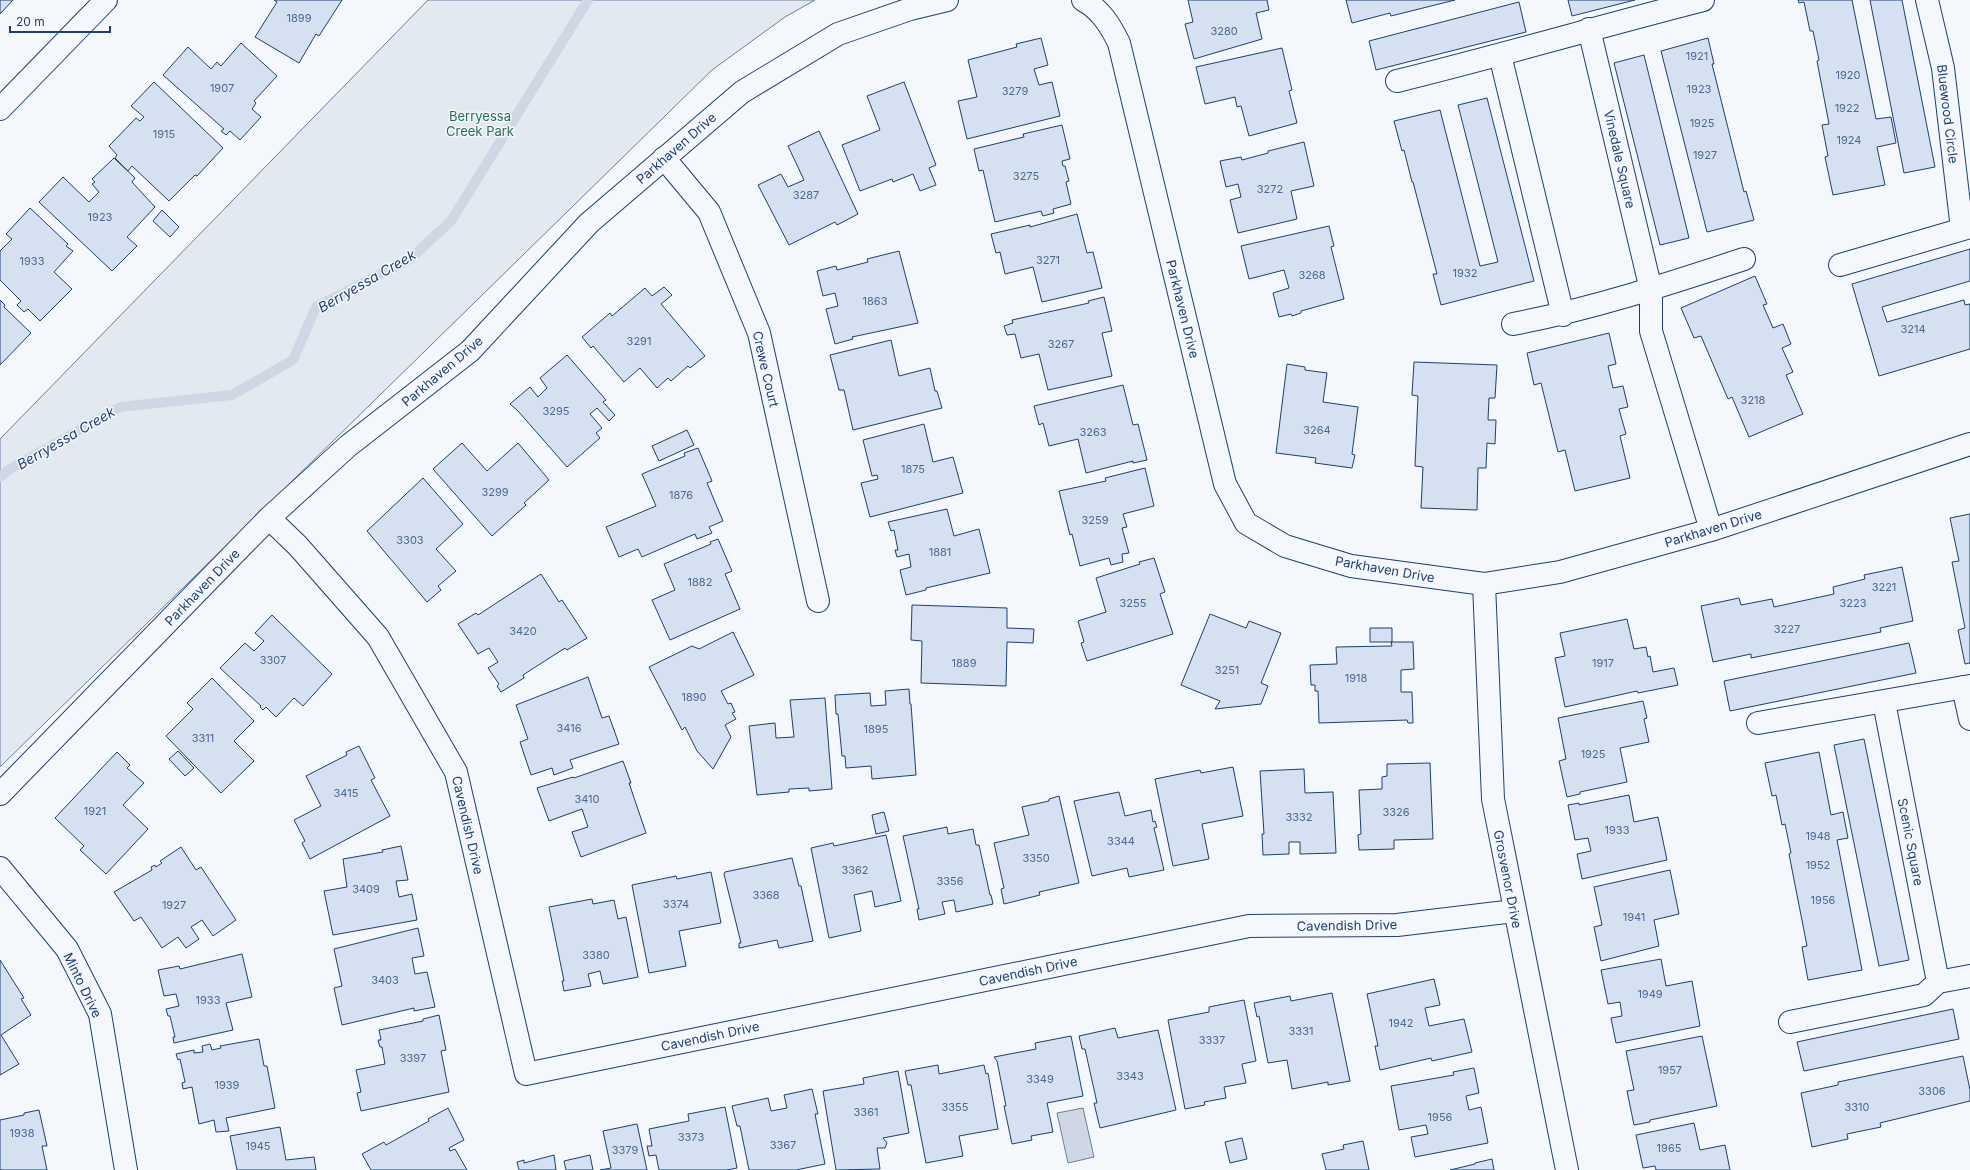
<svg xmlns="http://www.w3.org/2000/svg" width="1970" height="1170" font-family="Inter,sans-serif">
	<style>
		.green { fill: #e3e9f0; stroke: #687fa3 }
		.water { fill: #cfd7e4; stroke: #687fa3 }
		.lines { fill: none; stroke-linecap: round; stroke-linejoin: round }
		.stream { stroke: #cfd7e4; stroke-width: 10 }
		.building { fill: #d5e0f0; stroke: #1d3f73 }
		.minor-casing { stroke: #1d3f73; stroke-width: 24 }
		.minor { stroke: #f4f7fb; stroke-width: 22 }
		.labels { text-anchor: middle; stroke-width: 3; stroke-linejoin: round; paint-order: stroke }
		.number-label { font-size: 11px; fill: #4b6792 }
		.street-label { font-size: 13px; fill: #1d3f73; stroke: #f4f7fb }
		.park-label { font-size: 13px; fill: #2c6c60; stroke: #f4f7fb }
		.water-label { font-size: 14px; font-style: italic; fill: #1d3f73; stroke: #f4f7fb }
	</style>
	<rect width="100%" height="100%" fill="#f4f7fb"/>
	<path class="green" d="M428,0H815L785,17L712,70L0,767V439Z"/>
	<path class="water" d="M1083,1108L1094,1157L1068,1163L1057,1113Z"/>
	<g class="lines">
		<path class="stream" d="M0,477L10,469L120,407L232,395L293,360L316,307L410,259L451,221L588,0"/>
	</g>
	<path class="building" d="M0,0H13L0,14Z
		M274,0H342L319,36L316,34L299,63L255,37L277,2Z
		M1188,0H1267L1269,10L1256,13L1262,39L1194,59L1185,24L1193,22Z
		M1346,0H1455L1391,16L1390,13L1352,23Z
		M1568,0H1635L1572,16Z
		M1798,0H1852L1876,119L1891,117L1896,143L1877,147L1885,185L1833,195L1825,157L1828,156L1822,125L1829,124L1817,61L1819,60L1813,31H1810L1804,2L1799,3Z
		M1870,0H1902L1935,167L1904,173Z
		M1519,2L1526,32L1376,70L1369,41Z
		M1041,38L1048,65L1034,69L1039,85L1052,82L1060,116L967,139L958,101L977,97L968,60L1017,47L1016,44Z
		M1708,38L1714,64H1712L1744,192L1746,191L1754,220L1707,232L1661,51Z
		M241,43L277,76L254,101L256,103L252,109L261,117L240,140L230,131L226,135L221,131L224,129L163,75L188,47L211,69L217,62L221,66Z
		M1282,48L1292,90L1289,91L1297,123L1249,136L1241,106L1237,107L1235,97L1205,104L1196,67Z
		M1644,55L1689,238L1660,245L1614,63Z
		M154,82L223,148L197,176L195,175L169,201L132,166L128,171L115,158L117,155L109,146L136,118L140,121L144,117L131,106Z
		M904,82L936,165L929,168L936,185L920,191L913,174L893,182L892,179L860,191L842,145L880,130L867,96Z
		M1487,98L1534,281L1441,305L1433,274H1437L1413,182H1412L1404,150L1402,151L1394,121L1440,110L1480,266L1498,262L1458,105Z
		M1062,125L1070,159L1062,161L1063,166H1065L1069,181L1066,182L1071,204L1053,209L1054,213L1043,216L1041,211L995,222L983,170L979,171L974,149L1024,137L1023,134Z
		M819,131L858,214L837,225L835,222L789,245L758,185L781,174L788,187L804,180L788,146Z
		M1304,142L1314,186L1291,191L1297,219L1238,233L1230,200L1241,197L1238,184L1226,187L1220,161L1241,157L1242,160L1268,153V151Z
		M114,158L135,178L132,182L155,207L127,237L137,246L112,271L39,202L63,177L89,202L99,192L92,184L95,182L92,179Z
		M30,208L68,244L66,246L73,251L54,272L72,289L40,321L28,309L24,312L17,305L21,301L0,280V251L12,239L6,234Z
		M162,210L179,227L170,237L153,221Z
		M1077,214L1087,253L1093,252L1102,288L1042,302L1033,267L1005,274L1000,252L996,253L991,234L1030,225V227Z
		M1329,226L1334,246L1331,247L1344,299L1301,311V313L1292,316L1291,314L1279,317L1273,293L1289,288L1284,270L1249,279L1241,246Z
		M1970,249V281L1882,307L1887,322L1964,300L1965,305L1970,304V349L1879,376L1852,284Z
		M899,251L918,323L852,337L853,339L835,344L826,309L838,306L835,293L823,296L817,271L836,266L837,270L868,262L867,259Z
		M1755,276L1767,304L1763,305L1773,328L1783,324L1791,344L1782,348L1793,372L1786,375L1803,414L1749,437L1732,397L1728,399L1701,336L1694,338L1681,308Z
		M664,287L672,295L661,304L705,356L690,368L688,366L671,381L668,378L657,388L640,368L624,382L593,346L591,348L582,337L610,313L612,316L645,288L652,296Z
		M1104,297L1112,331L1102,333L1112,376L1048,390L1039,354L1021,358L1015,334L1007,335L1004,326L1013,323L1012,320L1089,303L1088,301Z
		M0,300L5,305L4,307L31,333L0,365Z
		M1609,333L1616,364L1608,366L1613,388L1623,386L1628,407L1619,409L1626,434L1620,436L1630,478L1575,491L1565,450L1558,452L1541,383L1534,385L1527,353Z
		M891,340L899,376L930,368L935,391H937L942,408L853,430L844,390H839L830,355Z
		M567,355L606,400L603,402L615,415L609,421L597,408L590,414L602,428L596,433L600,438L567,467L518,411L510,404L530,387L538,397L547,388L540,378Z
		M1414,362L1497,365L1495,398H1489L1488,420H1496L1495,444L1487,443L1486,468H1478L1477,510L1421,508L1423,467L1415,466L1418,396L1412,395Z
		M1287,364L1305,367V370L1327,373L1323,402L1358,407L1352,454L1355,455L1352,468L1315,463L1316,458L1276,453Z
		M1123,385L1133,425L1138,424L1147,460L1133,463V461L1086,473L1078,439L1049,446L1043,423L1039,425L1034,406Z
		M924,424L933,462L953,457L963,493L870,517L861,483L878,479L877,475L872,476L863,440Z
		M687,430L694,445L659,461L652,446Z
		M462,443L487,471L518,443L549,480L524,503L526,505L492,536L433,469Z
		M698,448L712,481L707,483L723,521L709,527L712,533L697,539L695,534L642,557L638,549L619,557L606,527L656,506L642,474L685,456L684,453Z
		M1145,468L1154,506L1123,514L1127,527L1122,528L1129,553L1122,554L1123,562L1111,565L1109,558L1080,566L1072,534L1070,535L1059,491L1106,481L1105,478Z
		M423,478L463,524L436,549L456,571L438,586L441,590L427,602L367,531Z
		M947,509L954,536L979,529L990,573L926,588V590L906,595L900,570L911,567L909,554L897,557L895,550H898L894,530L891,531L888,522Z
		M1970,514V663L1965,664L1958,630L1965,628L1952,562L1959,561L1950,518Z
		M718,539L732,571L725,574L740,609L670,640L652,600L675,590L664,564L711,544L710,542Z
		M1154,558L1165,592L1160,594L1173,634L1087,661L1081,643L1084,642L1078,621L1106,612L1096,578L1140,564L1139,562Z
		M1902,567L1913,621L1880,628L1881,632L1751,658V654L1713,662L1701,606L1739,598L1741,605L1772,599L1774,607L1834,594L1833,587L1865,579L1864,575Z
		M541,574L559,602L562,600L587,638L567,650L565,648L523,675L524,678L501,692L497,686L499,684L488,668L498,662L489,648L478,654L458,624L476,613L478,615Z
		M912,605L1007,608V628L1034,629L1033,643L1007,642L1006,686L921,683L922,641L911,640Z
		M1210,614L1246,628L1249,621L1281,633L1261,683L1268,686L1261,704L1215,709L1220,701L1181,685Z
		M272,615L332,674L303,706L294,698L276,717L266,707L263,710L260,707L261,706L220,668L245,643L254,651L264,641L255,633Z
		M1627,619L1634,649L1646,647L1648,657L1650,656L1653,672L1674,668L1678,685L1638,693L1637,691L1565,707L1555,658L1565,656L1560,633Z
		M1370,628H1392V642H1370Z
		M733,632L754,675L721,691L728,704L731,703L735,712L732,713L736,719L725,725L731,737L713,769L697,751L685,727L682,730L649,667L692,646L699,649Z
		M1391,642H1413L1414,669L1401,670V692H1412L1413,723H1408L1407,720L1319,723L1318,691H1315V685H1311L1310,665L1337,664L1336,647L1392,646Z
		M1909,643L1916,673L1730,711L1724,681Z
		M588,677L602,718L609,716L619,744L570,760L573,768L554,775L552,768L531,775L520,742L528,739L516,705Z
		M212,678L254,721L234,741L254,761L221,793L166,736L193,709L187,703Z
		M909,689L910,704H911L916,775L872,779L871,766L846,768L845,756H842L838,714H836L835,695L870,693L871,706L886,705L885,691Z
		M825,698L832,789L809,791V788L789,789V792L757,795L749,726L775,723L776,738L794,737L790,700Z
		M1643,701L1647,718L1644,719L1649,742L1620,748L1627,782L1580,792V794L1567,797L1559,761L1566,759L1558,718Z
		M1864,739L1909,960L1879,966L1834,745Z
		M359,746L375,778L371,780L390,816L310,859L302,843L305,841L294,820L321,806L306,776L347,755L346,752Z
		M178,751L194,768L185,776L169,759Z
		M117,752L130,765L127,768L144,783L123,805L148,829L106,874L80,850L84,846L55,818Z
		M1819,752L1831,815L1843,812L1848,838L1837,840L1862,970L1808,980L1802,947L1807,946L1789,854L1791,853L1785,824L1782,825L1776,795L1772,796L1765,763Z
		M623,761L631,783H629L646,833L581,857L572,832L588,827L582,809L549,821L537,788L573,777L574,778Z
		M1430,763L1433,839L1394,840V849L1359,850L1358,835L1361,834L1359,790L1382,789V777L1387,776V764Z
		M1233,767L1243,816L1202,824L1209,859L1173,866L1155,779L1200,770L1201,773Z
		M1304,769L1305,793L1333,792L1336,853L1300,854V842H1289V854L1263,855L1262,834H1264L1260,771Z
		M1119,792L1125,816L1151,810L1153,822L1155,821L1157,827L1154,828L1164,870L1129,877L1127,868L1092,876L1074,801Z
		M1629,795L1634,822L1658,817L1667,860L1582,879L1577,854L1591,851L1588,838L1575,840L1568,805L1579,803V805Z
		M1059,796L1079,883L1039,892L1040,895L1004,904L1001,889L1004,888L994,843L1029,835L1022,807L1049,801V799Z
		M884,812L889,831L876,834L872,815Z
		M947,827L948,834L973,829L976,845H979L990,895H991L993,904L956,912L954,900L942,902L945,914L919,920L917,909H919L903,836Z
		M886,835L901,901L875,907L872,891L854,895L861,931L829,938L811,848L833,843L834,846Z
		M401,846L408,880L396,881L399,897L412,894L417,920L333,935L324,891L347,887L343,859L383,852L382,850Z
		M181,847L196,870L201,867L236,920L213,936L202,920L191,927L199,939L186,948L178,937L162,948L141,917L134,921L114,892L152,870L151,867L155,865L156,867L162,863L160,861Z
		M792,858L799,886H801L813,941L779,948L777,940L739,948V943H741L724,874L725,872Z
		M1670,870L1679,914L1654,920L1659,946L1601,961L1594,927L1602,925L1594,887Z
		M711,872L721,923L679,931L686,966L649,973L632,885L676,876L677,879Z
		M592,899L593,904L614,900L618,919L626,917L638,977L603,984L600,971L588,974L591,986L564,991L562,981H564L549,907Z
		M418,928L424,956L412,958L415,974L427,972L435,1007L414,1011V1008L342,1025L334,988L342,986L334,949Z
		M242,954L252,997L226,1003L233,1030L174,1043L173,1037H175L170,1016H168L166,1009L179,1006L176,994L164,996L158,970L179,966L180,969Z
		M1661,959L1666,986L1692,981L1700,1026L1616,1043L1611,1018L1622,1016L1620,1002L1608,1004L1601,970Z
		M0,960L24,998L21,999L31,1015L1,1035L19,1064L0,1075Z
		M1434,979L1440,1005L1425,1008L1429,1026L1464,1019L1472,1052L1432,1061L1431,1058L1380,1070L1375,1046H1378L1367,994Z
		M1332,993L1350,1081L1328,1085V1082L1292,1089L1287,1060L1268,1063L1259,1016L1257,1017L1254,1003L1290,996L1291,1001Z
		M1244,1000L1256,1061L1242,1064L1246,1083L1224,1087L1226,1098L1204,1102L1205,1105L1185,1109L1168,1020L1209,1012V1007Z
		M1953,1009L1959,1039L1804,1071L1797,1042Z
		M439,1015L446,1050L441,1051L449,1092L361,1111L357,1093L361,1092L356,1070L385,1064L382,1047H380L378,1040H381L379,1030L423,1021V1019Z
		M1115,1028L1118,1038L1158,1030L1176,1110L1100,1128L1094,1103H1097L1085,1049H1082L1079,1036Z
		M1071,1036L1083,1096L1047,1103L1053,1132L1031,1136L1032,1140L1012,1144L1004,1106H1006L997,1061L994,1057L1036,1049L1035,1043Z
		M1702,1036L1717,1106L1650,1120V1122L1634,1125L1627,1091L1634,1090L1626,1051Z
		M259,1039L264,1066H267L275,1108L226,1118L229,1131L216,1132L214,1120L199,1124L192,1087L183,1089L182,1083L185,1082L180,1059L178,1060L176,1054L194,1050V1053L203,1052L202,1046L210,1044L212,1050L221,1048L220,1046Z
		M1963,1056L1970,1090V1101L1880,1123L1881,1127L1847,1134L1848,1139L1812,1147L1801,1093L1838,1085V1082Z
		M938,1065L939,1074L984,1065L986,1074L988,1073L998,1129L959,1136L963,1156L926,1163L911,1085H908L905,1071Z
		M1474,1068L1479,1093L1466,1096L1469,1110L1481,1107L1488,1143L1415,1157L1411,1137L1428,1134L1426,1125L1399,1130L1391,1086L1454,1075L1453,1072Z
		M898,1071L909,1133L883,1138L887,1143L885,1148H877L880,1169L836,1170L823,1091L864,1084L863,1078Z
		M812,1089L818,1114H815L825,1164L796,1170H749L740,1126H737L732,1106L768,1098L771,1111L787,1108L784,1095Z
		M725,1107L737,1168L727,1170H659L656,1155L649,1156L647,1146H652L649,1129L689,1121L688,1114Z
		M448,1108L464,1140L449,1148L450,1151L455,1149L467,1170H371L362,1154L384,1142L386,1145L429,1121L428,1119Z
		M39,1110L47,1146H42L47,1170H0V1120L24,1115V1113Z
		M1694,1123L1700,1150L1725,1145L1730,1170H1656L1655,1166L1643,1168L1636,1135Z
		M637,1124L647,1170H600L611,1168L603,1131Z
		M280,1127L286,1160L314,1157L316,1170H237L230,1136Z
		M1242,1138L1247,1159L1230,1163L1225,1142Z
		M1363,1141L1369,1170H1326L1322,1154L1344,1149L1343,1145Z
		M554,1155L556,1170H519L517,1162L524,1160V1163Z
		M590,1155L593,1170H566L564,1161Z
		M1492,1159L1494,1170H1450L1475,1164V1163Z"/>
	<g class="lines">
		<g class="minor-casing">
			<path id="minor" d="M1083,0C1101,10 1110,25 1119,43L1225,484L1246,523L1285,546L1351,566L1484,584L1560,572L1711,530L1970,444
				M1927,0L1943,68L1962,229
				M1589,29L1651,290V331L1711,530
				M1500,55L1563,315
				M1397,81C1499,56 1601,26 1703,0
				M0,109L106,0
				M664,158L709,212L759,333L818,601
				M1840,265L1970,227
				M1513,324C1592,309 1668,284 1744,259
				M269,518L298,546L378,637L456,772L526,1074L1249,926L1397,925L1514,911
				M1484,584L1493,799L1567,1170
				M1963,687L1970,719
				M1884,702L1938,982
				M1758,723L1970,686
				M0,794L269,518L348,446L470,351L589,223L742,92L838,34L910,9L947,0
				M0,868L67,949L100,1014L126,1170
				M1790,1022L1924,995L1938,982L1970,976"/>
		</g>
		<use href="#minor" class="minor"/>
	</g>
	<g class="labels">
		<g class="number-label">
			<text x="299" y="22">1899</text>
			<text x="1224" y="35">3280</text>
			<text x="1697" y="60">1921</text>
			<text x="1848" y="79">1920</text>
			<text x="222" y="92">1907</text>
			<text x="1699" y="93">1923</text>
			<text x="1015" y="95">3279</text>
			<text x="1847" y="112">1922</text>
			<text x="1702" y="127">1925</text>
			<text x="164" y="138">1915</text>
			<text x="1849" y="144">1924</text>
			<text x="1705" y="159">1927</text>
			<text x="1026" y="180">3275</text>
			<text x="1270" y="193">3272</text>
			<text x="806" y="199">3287</text>
			<text x="100" y="221">1923</text>
			<text x="1048" y="264">3271</text>
			<text x="32" y="265">1933</text>
			<text x="1465" y="277">1932</text>
			<text x="1312" y="279">3268</text>
			<text x="875" y="305">1863</text>
			<text x="1913" y="333">3214</text>
			<text x="639" y="345">3291</text>
			<text x="1061" y="348">3267</text>
			<text x="1753" y="404">3218</text>
			<text x="556" y="415">3295</text>
			<text x="1317" y="434">3264</text>
			<text x="1093" y="436">3263</text>
			<text x="913" y="473">1875</text>
			<text x="495" y="496">3299</text>
			<text x="681" y="499">1876</text>
			<text x="1095" y="524">3259</text>
			<text x="410" y="544">3303</text>
			<text x="940" y="556">1881</text>
			<text x="700" y="586">1882</text>
			<text x="1884" y="591">3221</text>
			<text x="1133" y="607">3255</text>
			<text x="1853" y="607">3223</text>
			<text x="1787" y="633">3227</text>
			<text x="523" y="635">3420</text>
			<text x="273" y="664">3307</text>
			<text x="964" y="667">1889</text>
			<text x="1603" y="667">1917</text>
			<text x="1227" y="674">3251</text>
			<text x="1356" y="682">1918</text>
			<text x="694" y="701">1890</text>
			<text x="569" y="732">3416</text>
			<text x="876" y="733">1895</text>
			<text x="203" y="742">3311</text>
			<text x="1593" y="758">1925</text>
			<text x="346" y="797">3415</text>
			<text x="587" y="803">3410</text>
			<text x="95" y="815">1921</text>
			<text x="1396" y="816">3326</text>
			<text x="1299" y="821">3332</text>
			<text x="1617" y="834">1933</text>
			<text x="1818" y="840">1948</text>
			<text x="1121" y="845">3344</text>
			<text x="1036" y="862">3350</text>
			<text x="1818" y="869">1952</text>
			<text x="855" y="874">3362</text>
			<text x="950" y="885">3356</text>
			<text x="366" y="893">3409</text>
			<text x="766" y="899">3368</text>
			<text x="1823" y="904">1956</text>
			<text x="676" y="908">3374</text>
			<text x="174" y="909">1927</text>
			<text x="1634" y="921">1941</text>
			<text x="596" y="959">3380</text>
			<text x="385" y="984">3403</text>
			<text x="1650" y="998">1949</text>
			<text x="208" y="1004">1933</text>
			<text x="1401" y="1027">1942</text>
			<text x="1301" y="1035">3331</text>
			<text x="1212" y="1044">3337</text>
			<text x="413" y="1062">3397</text>
			<text x="1670" y="1074">1957</text>
			<text x="1130" y="1080">3343</text>
			<text x="1040" y="1083">3349</text>
			<text x="227" y="1089">1939</text>
			<text x="1932" y="1095">3306</text>
			<text x="955" y="1111">3355</text>
			<text x="1857" y="1111">3310</text>
			<text x="866" y="1116">3361</text>
			<text x="1440" y="1121">1956</text>
			<text x="22" y="1137">1938</text>
			<text x="691" y="1141">3373</text>
			<text x="783" y="1149">3367</text>
			<text x="258" y="1150">1945</text>
			<text x="1669" y="1152">1965</text>
			<text x="625" y="1154">3379</text>
		</g>
		<g class="street-label">
			<text transform="translate(1948 114) rotate(83)" y="5">Bluewood Circle</text>
			<text transform="translate(676 148) rotate(-41)" y="5">Parkhaven Drive</text>
			<text transform="translate(1620 159) rotate(77)" y="5">Vinedale Square</text>
			<text transform="translate(1183 309) rotate(76)" y="5">Parkhaven Drive</text>
			<text transform="translate(766 369) rotate(77)" y="5">Crewe Court</text>
			<text transform="translate(442 371) rotate(-40)" y="5">Parkhaven Drive</text>
			<text transform="translate(1713 528) rotate(-17)" y="5">Parkhaven Drive</text>
			<text transform="translate(1385 569) rotate(10)" y="5">Parkhaven Drive</text>
			<text transform="translate(202 587) rotate(-46)" y="5">Parkhaven Drive</text>
			<text transform="translate(468 825) rotate(77)" y="5">Cavendish Drive</text>
			<text transform="translate(1911 842) rotate(79)" y="5">Scenic Square</text>
			<text transform="translate(1508 879) rotate(79)" y="5">Grosvenor Drive</text>
			<text transform="translate(1347 925) rotate(-1)" y="5">Cavendish Drive</text>
			<text transform="translate(1028 971) rotate(-12)" y="5">Cavendish Drive</text>
			<text transform="translate(83 985) rotate(64)" y="5">Minto Drive</text>
			<text transform="translate(710 1036) rotate(-12)" y="5">Cavendish Drive</text>
		</g>
		<g class="park-label">
			<text x="480" y="121">Berryessa<tspan x="480" dy="15">Creek Park</tspan></text>
		</g>
		<g class="water-label">
			<text transform="translate(367 281) rotate(-30)" y="5">Berryessa Creek</text>
			<text transform="translate(66 438) rotate(-30)" y="5">Berryessa Creek</text>
		</g>
	</g>
	<path d="M10 26v6h100v-6" fill="none" stroke="#1d3f73" stroke-width="2"/>
	<text x="16" y="26" font-size="12" fill="#1d3f73" stroke="#f4f7fb" stroke-width="3" paint-order="stroke">20 m</text>
</svg>
